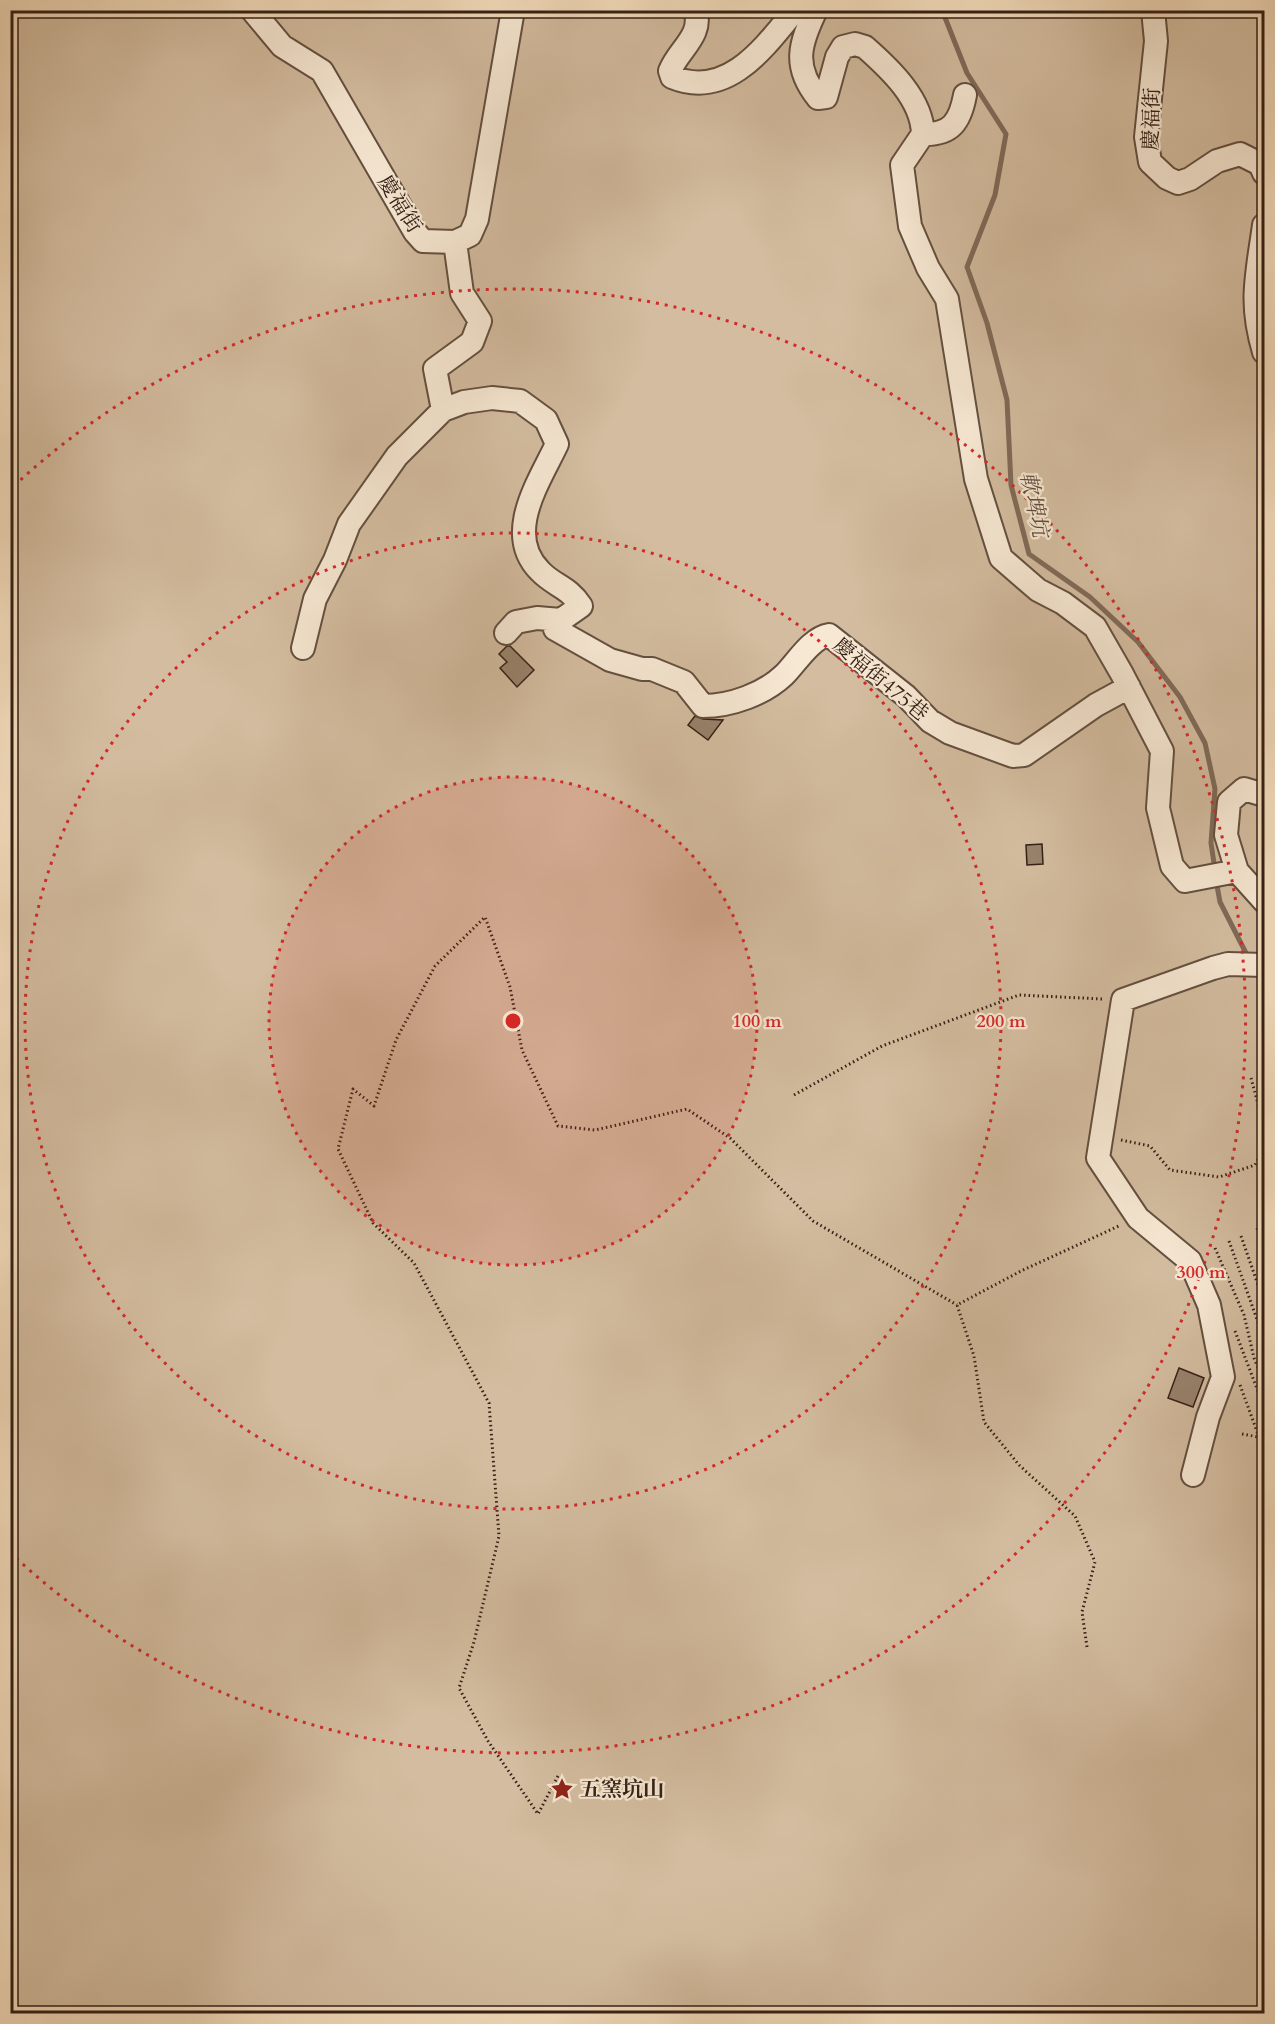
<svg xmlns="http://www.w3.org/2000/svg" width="1275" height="2024" font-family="Cardo,'Noto Serif TC',serif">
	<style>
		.green { fill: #d3bc9f; stroke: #846e5b; stroke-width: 1.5 }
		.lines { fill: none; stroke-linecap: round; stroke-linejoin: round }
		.stream { stroke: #806a58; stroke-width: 5 }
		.building { fill: #98826c; stroke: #352017; stroke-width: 1.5 }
		.minor-casing { stroke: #644f40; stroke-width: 26 }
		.path { stroke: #352017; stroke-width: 3; stroke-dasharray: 1.5 3; stroke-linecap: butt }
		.minor { stroke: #f7e8d3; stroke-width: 22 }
		.ring { fill: none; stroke: #d62828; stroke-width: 3; stroke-dasharray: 3 6 }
		.labels { text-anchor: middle; stroke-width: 4.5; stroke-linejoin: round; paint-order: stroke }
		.street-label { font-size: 21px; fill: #352017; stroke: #f7e8d3 }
		.poi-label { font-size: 21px; font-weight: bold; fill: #352017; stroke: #f7e8d3; text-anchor: start }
		.water-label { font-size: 22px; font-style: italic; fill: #614b3d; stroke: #f7e8d3 }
		.centre { fill: #d62828; stroke: #f7e8d3; stroke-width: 3 }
		.ring-label { font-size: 18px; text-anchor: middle; font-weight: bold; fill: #d62828; stroke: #f7e8d3; stroke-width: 4.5; stroke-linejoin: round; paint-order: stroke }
	</style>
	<rect width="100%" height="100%" fill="#f3dcbb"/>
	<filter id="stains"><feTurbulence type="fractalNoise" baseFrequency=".00333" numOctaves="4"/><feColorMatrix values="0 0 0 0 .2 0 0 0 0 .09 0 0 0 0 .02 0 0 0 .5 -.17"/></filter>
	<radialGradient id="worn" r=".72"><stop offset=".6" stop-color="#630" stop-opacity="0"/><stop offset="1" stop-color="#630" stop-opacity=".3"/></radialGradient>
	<path class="green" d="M11,11H1264V2013H11Z"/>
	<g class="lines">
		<path class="stream" d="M942,10L967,73L1006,134L995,195L967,267L987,323L1007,400L1011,485L1029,554L1090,597L1138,642L1180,697L1205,743L1215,789L1211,843L1215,870
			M1216,880L1220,902L1249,959
			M1257,972L1264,982"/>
	</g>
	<path class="building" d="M507,646H510L534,670L517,687L500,668L507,662L499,654Z
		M695,716L703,719L723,720L708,740L688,725Z
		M1042,844L1043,864L1027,865L1026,845Z
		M1179,1368L1204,1378L1193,1407L1168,1398Z"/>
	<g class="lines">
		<g class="minor-casing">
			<path id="minor" d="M252,10L282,46L322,71L415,232L423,241L455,242L470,235L477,219L513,10
				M695,10C704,35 678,50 670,71L672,77C727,100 764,48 795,10
				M816,10C800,43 792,66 818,98L826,97L837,57L843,47L855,44L865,47C890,69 922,99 923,134
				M1153,10L1156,41L1146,137L1150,162L1167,178L1178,183L1190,179L1217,161L1240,154L1260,164L1264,173
				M923,134L902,165L910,226L928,268L947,299L976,479L1001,558L1038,590L1063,603L1095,627L1122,674L1162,751L1158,808L1172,866L1185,881L1237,871
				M923,134C951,135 960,122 965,95
				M1264,225C1257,276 1249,302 1264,352
				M443,410L435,369L472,342L480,321L462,293L455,242
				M506,633L516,622L537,618L561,620
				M303,648L315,599L335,560L349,524L397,456L443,410L464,402L492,398L520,401L546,420L557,444C539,482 503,534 540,571C554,586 568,586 581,606L561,620L555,629L610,660L642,669H652L684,682L703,706C731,706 764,694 784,675C797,662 811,638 829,635L906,696L930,721L950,733L1013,756L1024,755L1096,705L1129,687
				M1264,795L1244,789L1229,802L1226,835L1237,871L1264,901
				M1193,1475L1208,1417L1223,1377L1209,1305L1190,1261L1138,1218L1098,1158L1123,1000L1213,968L1228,964L1264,965"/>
		</g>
		<path class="path" d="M1251,1078L1264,1126
			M794,1095L882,1046L1019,995L1103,999
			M1121,1140L1150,1146L1170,1170L1219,1177L1255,1165L1264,1148
			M1257,1228L1264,1249
			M1241,1236L1264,1302
			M1229,1241L1264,1339
			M1215,1248L1244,1315L1254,1358L1264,1382
			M1235,1331L1264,1407
			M1240,1385L1259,1437
			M1242,1434L1264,1438
			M1087,1647L1082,1612L1095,1562L1075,1516L1019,1465L984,1422L974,1356L957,1305L1021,1271L1121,1225
			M558,1776L538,1814L488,1741L459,1688L474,1642L499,1536L489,1403L414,1263L373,1223L338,1149L353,1089L374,1106L396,1040L435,966L485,917L510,987L522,1050L558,1126L595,1130L687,1109L730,1138L813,1221L957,1305"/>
		<use href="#minor" class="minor"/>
	</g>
	<circle cx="513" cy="1021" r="244" fill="#d62828" fill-opacity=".12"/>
	<g class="ring">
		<circle cx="513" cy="1021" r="244"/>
		<circle cx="513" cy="1021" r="488"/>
		<path d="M14 486A732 732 0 1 1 14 1556"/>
	</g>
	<defs>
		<g id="sight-bare" transform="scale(1.8)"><path d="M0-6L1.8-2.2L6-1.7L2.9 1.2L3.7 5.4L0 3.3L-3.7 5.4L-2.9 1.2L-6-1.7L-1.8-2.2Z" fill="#8f2418" stroke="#f7e8d3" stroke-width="2.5" paint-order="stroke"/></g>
	</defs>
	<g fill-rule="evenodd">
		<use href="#sight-bare" x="562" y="1789"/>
	</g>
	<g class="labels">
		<g class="street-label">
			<text transform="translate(1151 119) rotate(-88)" y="7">慶福街</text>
			<text transform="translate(400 204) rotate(58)" y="7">慶福街</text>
			<text transform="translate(881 679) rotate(40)" y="7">慶福街475巷</text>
		</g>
		<g class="poi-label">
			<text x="580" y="1796">五窯坑山</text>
		</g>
		<g class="water-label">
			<text transform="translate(1035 504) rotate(78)" y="8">軟埤坑</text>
		</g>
	</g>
	<circle cx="513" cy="1021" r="9" class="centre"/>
	<g class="ring-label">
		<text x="757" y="1027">100 m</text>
		<text x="1001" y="1027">200 m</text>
		<text x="1201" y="1278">300 m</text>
	</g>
	<rect width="1275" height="2024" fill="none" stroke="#f3dcbb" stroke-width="36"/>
	<rect x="12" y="12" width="1251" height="2000" fill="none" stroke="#352017" stroke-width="3"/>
	<rect x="18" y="18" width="1239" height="1988" fill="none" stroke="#352017" stroke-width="1.5"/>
	<rect width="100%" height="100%" filter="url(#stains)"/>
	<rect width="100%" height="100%" fill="url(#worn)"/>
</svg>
